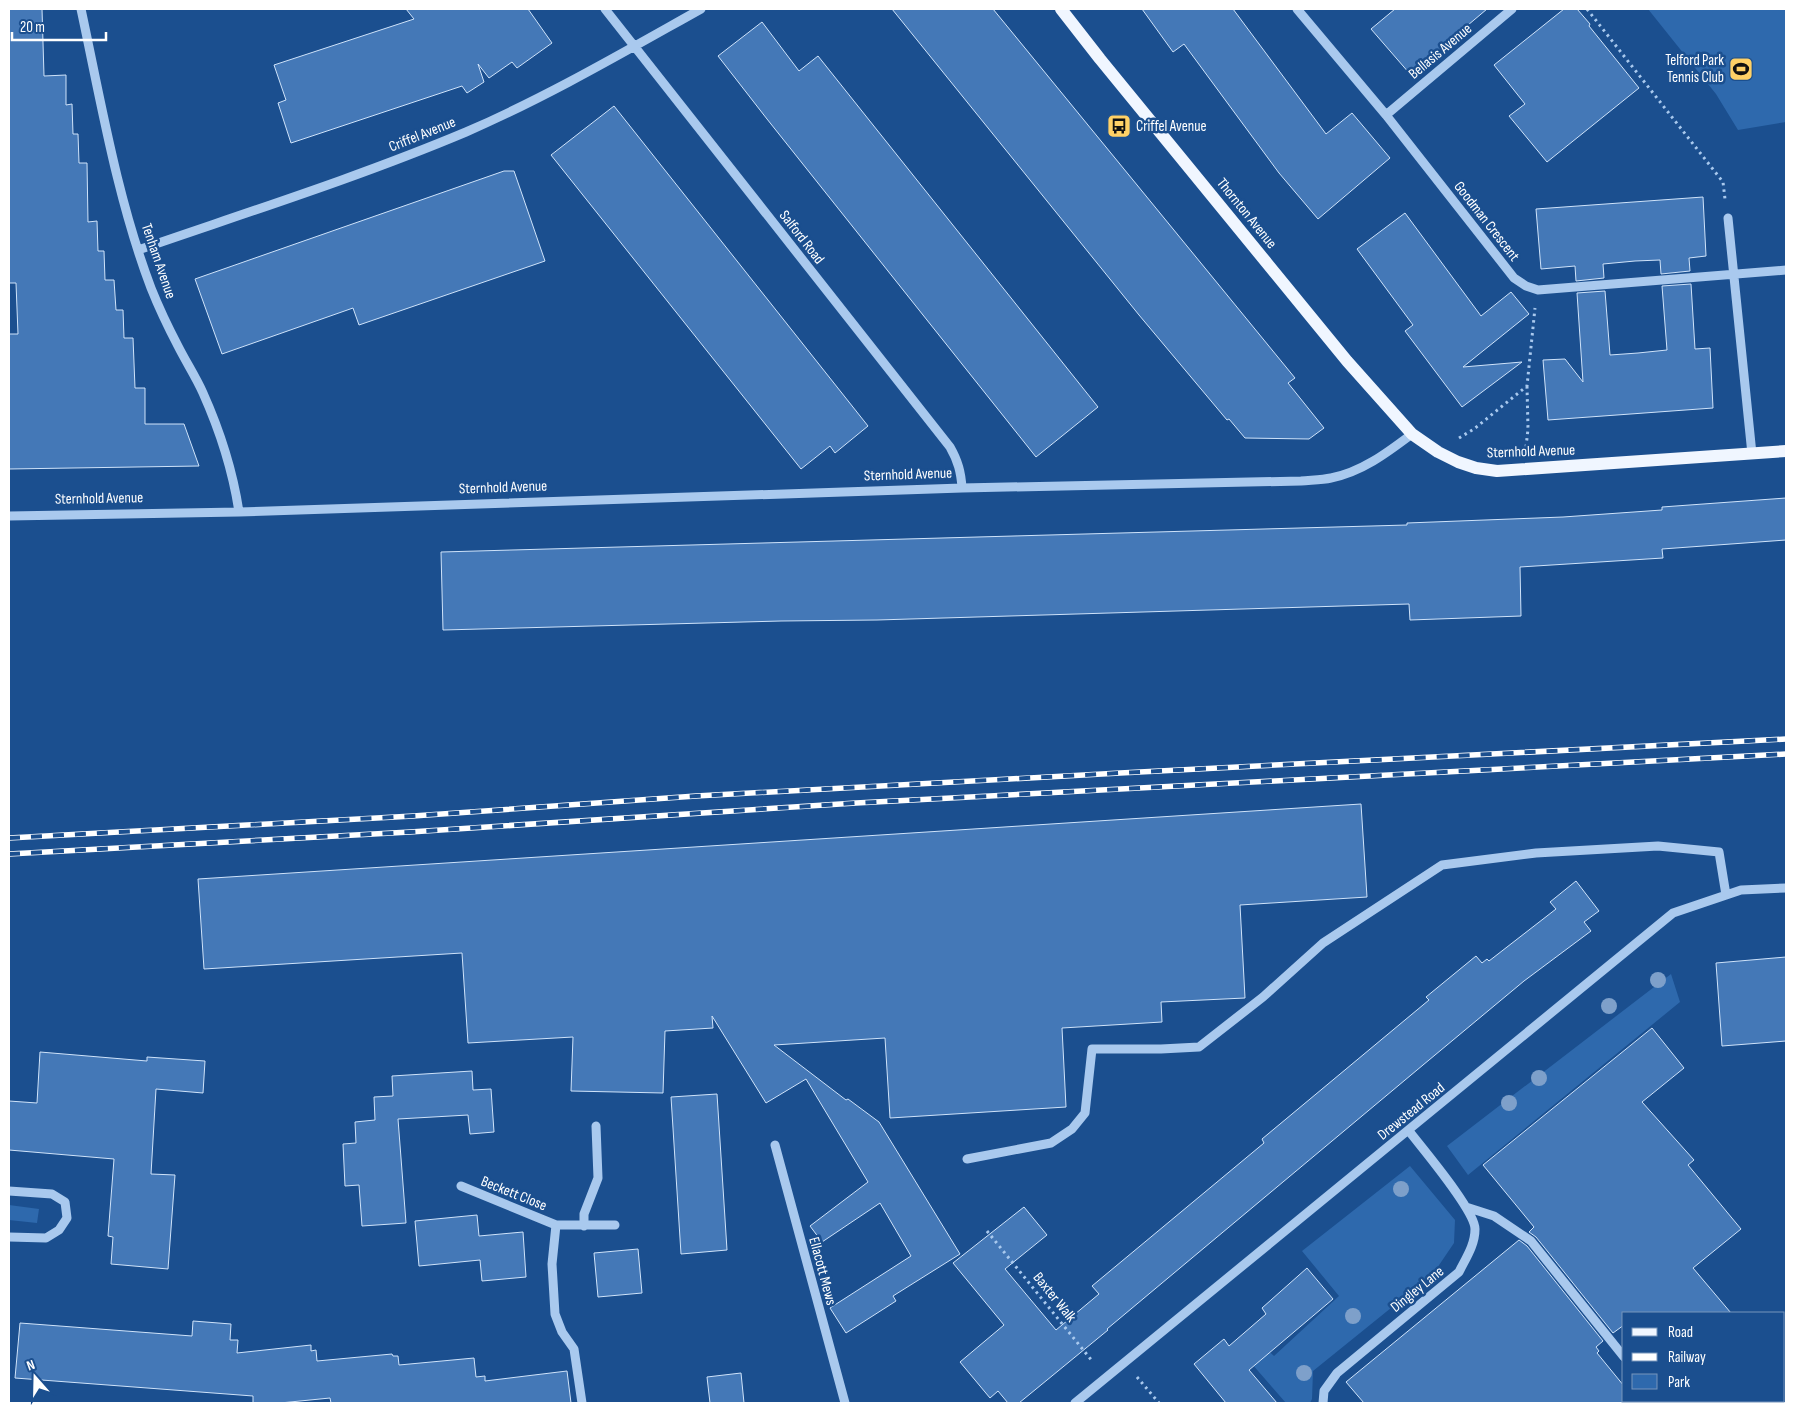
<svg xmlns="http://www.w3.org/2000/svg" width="1795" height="1412" font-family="'Sofia Sans Condensed',sans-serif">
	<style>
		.green { fill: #2e69ad }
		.building { fill: #4478b7; stroke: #cfe3fa }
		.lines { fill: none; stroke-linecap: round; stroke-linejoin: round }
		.path { stroke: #a9c9ee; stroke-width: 3; stroke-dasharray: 2.5 4; stroke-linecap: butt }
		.minor { stroke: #a9c9ee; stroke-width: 9 }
		.major { stroke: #f0f6ff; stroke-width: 12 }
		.rail-casing { stroke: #fff; stroke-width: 5.5 }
		.rail { stroke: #1b4f8f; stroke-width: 4; stroke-dasharray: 11; stroke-linecap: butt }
		.tree { fill: #7ea0ca }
		.labels { text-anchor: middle; stroke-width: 5; stroke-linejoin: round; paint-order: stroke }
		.street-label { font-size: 15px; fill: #fff; stroke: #1b4f8f }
		.poi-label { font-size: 15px; fill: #fff; stroke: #1b4f8f; text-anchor: end }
	</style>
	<rect width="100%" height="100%" fill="#1b4f8f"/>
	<path class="green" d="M1648,9H1786V122L1738,130L1716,94Z
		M1671,974L1680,1002L1468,1175L1447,1146Z
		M1410,1166L1455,1220L1454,1243L1433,1274L1313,1371L1312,1399L1310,1403H1286L1245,1356L1259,1342L1274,1356L1339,1296L1302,1251Z
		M9,1205L39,1209L37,1223L9,1220Z"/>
	<path class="building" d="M9,9H42L44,76L66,75V105L72,104L73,134H78L79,163H87L88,222L97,221L98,251H104L105,280H114L116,310H123L124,338H133L135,388H145V424H184L199,466L9,469V334H18L16,283H9Z
		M406,9H528L552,43L517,68L512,62L489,78L478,64L484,82L467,93L462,86L291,143L278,103L286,100L274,65L414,19Z
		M892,9H993L1295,378L1288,383L1324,428L1309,439L1245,438L1229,419L1227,420L1139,315Z
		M1142,9H1233L1326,134L1352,113L1390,158L1318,219L1279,173L1184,44L1173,52Z
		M1395,9H1487L1410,74L1371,29Z
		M1564,9H1577L1590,24L1589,26L1639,88L1547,162L1509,116L1525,104L1494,65Z
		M762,22L799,71L818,56L1098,407L1036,457L767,119L718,56Z
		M614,106L868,426L835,453L830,446L801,469L551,155Z
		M504,171H514L545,261L359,325L353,308L222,354L195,279Z
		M1703,197L1706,256L1689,258L1690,271L1661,274L1660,260L1635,261L1603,264L1604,278L1576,281L1575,266L1541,269L1536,209Z
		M1405,213L1481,316L1511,292L1529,314L1463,367L1522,362L1462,407L1405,331L1413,325L1357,249Z
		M1691,284L1695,349L1710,348L1713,408L1548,420L1543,360L1565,359L1583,382L1577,293L1605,291L1610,355L1638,353L1667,350L1662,286Z
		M1786,498V540L1662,549L1663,558L1520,567L1521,616L1410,620L1409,604L877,620L781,621L443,630L441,552L1407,525V523L1563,517L1662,510V507Z
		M1361,804L1367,897L1240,905L1245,998L1161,1002L1162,1022L1062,1028L1066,1107L890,1118L885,1038L774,1045L846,1100L848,1099L879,1122L960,1254L893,1296L896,1301L846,1333L830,1308L911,1256L880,1203L822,1242L810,1226L868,1182L806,1079L766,1103L712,1016L713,1028L665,1031L663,1093L571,1091L573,1037L468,1043L462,953L204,969L198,879Z
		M1576,881L1599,911L1584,922L1591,931L1524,981L1423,1065L1107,1329L1108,1330L1019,1403H1008L998,1391L990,1398L960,1362L1004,1325L953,1263L1024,1207L1047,1235L1005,1269L1056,1330L1099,1294L1092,1286L1264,1143L1262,1139L1429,1000L1426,997L1476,956L1482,963L1487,959L1489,961L1556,909L1550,902Z
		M1786,957V1041L1722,1046L1716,963Z
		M1652,1028L1684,1068L1642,1102L1694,1160L1688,1165L1741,1229L1693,1268L1731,1313H1624V1325L1613,1333L1536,1237L1529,1232L1534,1227L1483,1165Z
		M40,1052L147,1061V1057L205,1061L203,1093L156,1089L151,1174L175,1175L168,1269L111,1264L113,1237L108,1236L114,1159L9,1150V1101L37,1103Z
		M472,1071L473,1090L491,1089L494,1132L470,1134L468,1115L398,1119L406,1223L362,1226L359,1185L345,1186L343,1144L356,1143L355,1122L375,1120L374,1097L393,1096L392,1076Z
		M717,1094L727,1250L681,1254L671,1097Z
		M477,1215L479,1236L523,1232L526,1277L482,1281L480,1260L419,1266L415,1221Z
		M1519,1240L1527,1246L1603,1341L1596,1347L1599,1351L1597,1353L1624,1386V1401H1636L1638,1403H1364L1346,1382Z
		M638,1249L642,1293L598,1297L594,1253Z
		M1307,1268L1333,1299L1249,1370L1277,1403H1226L1194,1364L1224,1339L1229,1346L1266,1314L1262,1308Z
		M193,1321L231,1324L230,1340H238L237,1353L311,1345V1351L316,1350L317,1361L392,1354L393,1356H398L399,1365L474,1358L476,1377L485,1376V1381L567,1371L571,1403H331L330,1398L280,1403H253V1396L15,1378L20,1323L192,1336Z
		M741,1373L744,1403H710L707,1377Z"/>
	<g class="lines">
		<path class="path" d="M1587,9L1723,182L1725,199
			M1459,438L1474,429L1527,386L1535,308
			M1526,447L1528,429L1527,386
			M987,1231L1093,1362
			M1137,1377L1159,1403"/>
		<path class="minor" d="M81,9C101,102 117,198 151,288C159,308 168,327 178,346C186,362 196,377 203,393C220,431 233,472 239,512
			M605,9L950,447C958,461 961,472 962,488
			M1297,9L1386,115L1514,278L1526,286L1538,290L1786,270
			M1386,115L1512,9
			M1728,218L1752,454
			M138,250C248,212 359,177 466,132C547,97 624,52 701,9
			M9,516L239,512L962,488L1301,481C1311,480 1322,480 1331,478C1362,472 1388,452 1412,434
			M775,1145L845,1403
			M967,1159L1051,1143L1072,1129L1085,1113L1092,1049H1161L1199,1047L1263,997L1323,943L1442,865L1536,853L1658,846L1719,852L1726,895
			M461,1186L556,1225L552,1264L555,1314L562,1332L574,1349L582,1403
			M9,1191L52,1194L65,1202L67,1218L59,1230L46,1238L9,1237
			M1466,1207L1494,1216L1531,1241L1624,1357
			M556,1225H615
			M584,1226V1214L598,1178L596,1126
			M1659,1401L1661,1403
			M1075,1403L1673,913L1741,890L1786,888
			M1323,1403L1324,1391L1337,1373L1459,1272C1466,1258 1475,1245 1475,1229C1475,1210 1422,1148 1409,1131"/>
		<path class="major" d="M1061,9L1100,59L1347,361L1412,434L1438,452L1458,462L1476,468L1497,471L1786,451"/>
		<g class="rail-casing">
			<path id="rail" d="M9,838L413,816L696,796L1120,773L1786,739
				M9,854L410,832L856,803L1786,754"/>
		</g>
		<use href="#rail" class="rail"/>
	</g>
	<g class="tree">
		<circle cx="1658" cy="980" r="8"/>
		<circle cx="1609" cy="1006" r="8"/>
		<circle cx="1539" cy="1078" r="8"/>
		<circle cx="1509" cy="1103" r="8"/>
		<circle cx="1401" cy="1189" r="8"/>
		<circle cx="1353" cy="1316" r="8"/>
		<circle cx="1304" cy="1373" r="8"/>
	</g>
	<defs>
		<g id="stadium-square" transform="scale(1.25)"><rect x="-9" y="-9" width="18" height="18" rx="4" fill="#ffd166" stroke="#1b4f8f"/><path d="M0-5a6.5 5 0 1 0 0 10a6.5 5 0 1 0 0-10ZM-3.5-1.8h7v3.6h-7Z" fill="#111"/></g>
		<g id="bus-square" transform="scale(1.25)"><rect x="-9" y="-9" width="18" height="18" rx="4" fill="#ffd166" stroke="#1b4f8f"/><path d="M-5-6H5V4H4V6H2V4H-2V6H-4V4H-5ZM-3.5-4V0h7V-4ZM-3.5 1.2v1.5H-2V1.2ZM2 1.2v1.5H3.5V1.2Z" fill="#111"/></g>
	</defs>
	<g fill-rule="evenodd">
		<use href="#stadium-square" x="1741" y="69"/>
		<use href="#bus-square" x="1119" y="126"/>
	</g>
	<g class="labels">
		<g class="street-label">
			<text transform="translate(1440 51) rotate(-40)" y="5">Bellasis Avenue</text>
			<text transform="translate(422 134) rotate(-22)" y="5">Criffel Avenue</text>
			<text transform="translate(1247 213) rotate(51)" y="5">Thornton Avenue</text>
			<text transform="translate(1487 221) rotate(52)" y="5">Goodman Crescent</text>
			<text transform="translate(802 237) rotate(52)" y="5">Salford Road</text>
			<text transform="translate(159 261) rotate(71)" y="5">Tenham Avenue</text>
			<text transform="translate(1531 451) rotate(-2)" y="5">Sternhold Avenue</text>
			<text transform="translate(908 474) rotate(-2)" y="5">Sternhold Avenue</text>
			<text transform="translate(503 487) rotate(-2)" y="5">Sternhold Avenue</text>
			<text transform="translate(99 498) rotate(-1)" y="5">Sternhold Avenue</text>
			<text transform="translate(1411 1111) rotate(-39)" y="5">Drewstead Road</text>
			<text transform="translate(514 1193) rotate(22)" y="5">Beckett Close</text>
			<text transform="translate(823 1271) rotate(75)" y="5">Ellacott Mews</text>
			<text transform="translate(1417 1289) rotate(-39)" y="5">Dingley Lane</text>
			<text transform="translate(1055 1297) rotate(51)" y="5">Baxter Walk</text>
		</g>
		<g class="poi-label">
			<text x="1724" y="65">Telford Park<tspan x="1724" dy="17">Tennis Club</tspan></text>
			<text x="1136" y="131" text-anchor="start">Criffel Avenue</text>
		</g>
	</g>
	<rect width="1795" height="1412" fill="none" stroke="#ffffff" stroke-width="20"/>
	<rect x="1622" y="1312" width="162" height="90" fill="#1b4f8f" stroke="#7695bc"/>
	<rect x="1632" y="1328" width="25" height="8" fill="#f0f6ff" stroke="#7695bc"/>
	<text x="1668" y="1337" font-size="15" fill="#ffffff">Road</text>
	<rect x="1632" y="1353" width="25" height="8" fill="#ffffff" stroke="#7695bc"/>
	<text x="1668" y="1362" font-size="15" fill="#ffffff">Railway</text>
	<rect x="1632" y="1374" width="25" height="15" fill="#2e69ad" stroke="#7695bc"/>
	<text x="1668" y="1387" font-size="15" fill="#ffffff">Park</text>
	<g transform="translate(35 1377) rotate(340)" stroke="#1b4f8f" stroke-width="4" paint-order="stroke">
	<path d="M0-4L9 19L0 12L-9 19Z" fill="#ffffff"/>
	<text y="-8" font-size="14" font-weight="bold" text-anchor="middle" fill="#ffffff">N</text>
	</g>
	<path d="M12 32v8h94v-8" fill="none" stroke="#ffffff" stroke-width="2.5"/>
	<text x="20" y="32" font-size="15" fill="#ffffff" stroke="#1b4f8f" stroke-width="4" paint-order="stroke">20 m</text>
</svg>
